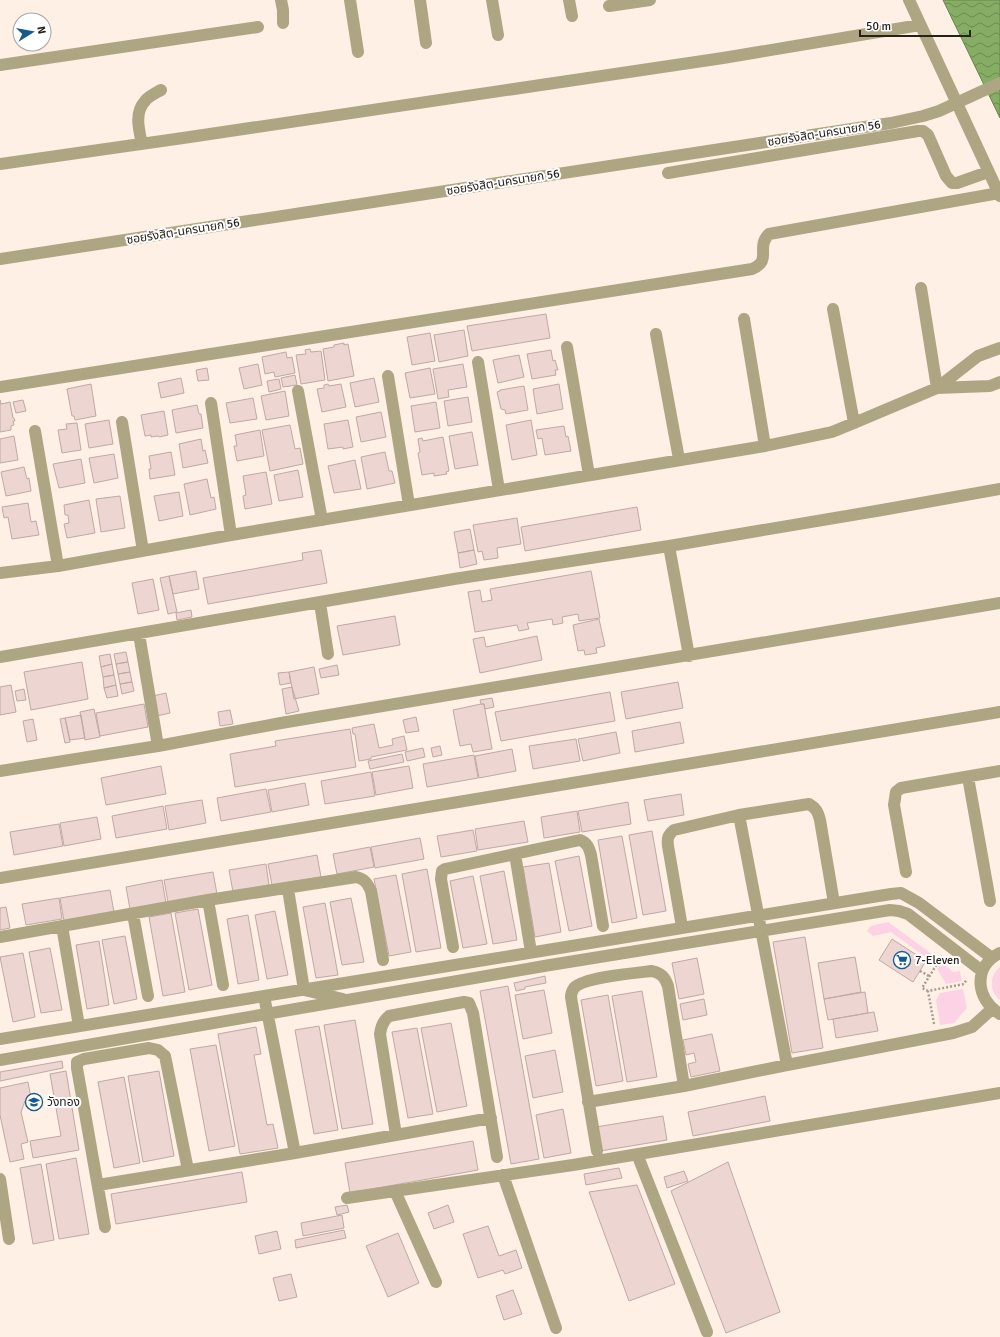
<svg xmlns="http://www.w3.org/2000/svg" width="1000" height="1337" font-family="Signika,'Noto Sans Thai',sans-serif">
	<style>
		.green { fill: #fdd2e4 }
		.water { fill: url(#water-waves); stroke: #69834e }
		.building { fill: #edd5d1; stroke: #c0a8a5 }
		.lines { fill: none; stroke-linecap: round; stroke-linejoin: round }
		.path { stroke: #a79c93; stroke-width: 2.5; stroke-dasharray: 2 2; stroke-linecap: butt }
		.minor { stroke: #aea682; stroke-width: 12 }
		.labels { text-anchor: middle; stroke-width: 4; stroke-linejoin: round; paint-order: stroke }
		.street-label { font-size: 12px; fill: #27211c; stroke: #fff }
		.poi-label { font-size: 12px; fill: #27211c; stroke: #fff; text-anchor: start }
	</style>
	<defs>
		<pattern id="water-waves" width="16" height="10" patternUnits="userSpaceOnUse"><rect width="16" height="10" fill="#85ad63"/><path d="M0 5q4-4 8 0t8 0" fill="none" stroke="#6d8c51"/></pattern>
	</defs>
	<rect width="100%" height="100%" fill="#fef0e4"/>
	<path class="green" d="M888,922L936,957V961L932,962L891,932L873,936L867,931L871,926Z
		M942,962L953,972L960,971L962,981L946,984L937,969Z
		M1000,967V1000C989,991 989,976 1000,967Z
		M963,989L967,1008L954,1023L940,1025L936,1000L940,993Z"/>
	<path class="water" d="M943,0H1000V118Z"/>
	<path class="building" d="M546,314L550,338L472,351L467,326Z
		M464,330L468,356L439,362L434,335Z
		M430,333L435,361L412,365L407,337Z
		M344,343V345L348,344L354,376L328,381L323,349L334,347V345Z
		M310,349L311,352L321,351L325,380L301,384L296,355L306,354L305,350Z
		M551,350L553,361L555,360L558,370H555L556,375L532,379L527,354Z
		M286,352L287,358L292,357L295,373L275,377L274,372L265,374L262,357Z
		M519,355L524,377L498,383L493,360Z
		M258,364L262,385L244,389L239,368Z
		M463,364L467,387L448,390L449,397L438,399L433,369Z
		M207,368L209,380L198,381L196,370Z
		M430,368L435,394L410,398L405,373Z
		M295,375L297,385L283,387L281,378Z
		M181,378L184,393L161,398L158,383Z
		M374,378L379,402L355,407L350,383Z
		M279,379L281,389L269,392L267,381Z
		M91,384L96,416L75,420L74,416H72L67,389Z
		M328,384L329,386L341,384L346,407L322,412L317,389L324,388V385Z
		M559,384L563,409L537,414L533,389Z
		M524,386L528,410L506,414L505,410L501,409L497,392L500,391V390Z
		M285,391L289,416L266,420L261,396Z
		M468,397L472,422L448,426L444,401Z
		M253,398L257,419L230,423L226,403Z
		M0,400L1,404L10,402L13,418H14L15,421H13L14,425L11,426V430L0,432Z
		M23,400L26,411L16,413L13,402Z
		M436,402L440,428L415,432L411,406Z
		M197,405L199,414H201L203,428L176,433L172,410Z
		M164,411L168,435L159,437L158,436L151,437V435L145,436L141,415Z
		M381,412L386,437L361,442L356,417Z
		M109,420L113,444L89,448L85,424Z
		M348,420L353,447L343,449V447L328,449L324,424Z
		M531,420L537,455L512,460L506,425Z
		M77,423L81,450L62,453L58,430L67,429L66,424Z
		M290,425L295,449L300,448L303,464L270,471L262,430Z
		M564,426L566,437L568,436L571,451L545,455L542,438L538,439L536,430Z
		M260,430L264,456L237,461L234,446H237L235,435Z
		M472,432L478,465L455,469L449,436Z
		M14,436L18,460L0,463V439Z
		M443,437L449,471L446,472L447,474L434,476V473L422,475L418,453L420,452L418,439L422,438L423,441Z
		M201,439L203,451L205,450L208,463L183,468L179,444Z
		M171,452L175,475L150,479L149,469H151L149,456Z
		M385,452L389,471H392L395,483L367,489L361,457Z
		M114,454L118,478L94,483L89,458Z
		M81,459L85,483L59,488L53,464Z
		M355,460L361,489L334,493L328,466Z
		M24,467L27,479L29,478L31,491L6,496L1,472Z
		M298,470L303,497L279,501L274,475Z
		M266,472L272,504L245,509L243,496L246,495L243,476Z
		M207,479L211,498L214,497L216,509L190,515L184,484Z
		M179,492L183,516L159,521L154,496Z
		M120,496L125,528L101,532L96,499Z
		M89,500L95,533L67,538L64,524L69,523L68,515H65L64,505Z
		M28,503L31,522L36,521L39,535L12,539L8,517L4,518L2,507Z
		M637,507L641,530L525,551L521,527Z
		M517,518L521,544L497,548L498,558L484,560L482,551L478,552L473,525Z
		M470,529L474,550L458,553L454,532Z
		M321,550L327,583L208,604L203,578L303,560L302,553Z
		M474,550L477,564L460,568L458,553Z
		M196,571L199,589L173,594L169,576Z
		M591,571L600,618L579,621L578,614L562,617L563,623L553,625L552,619L527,623L529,629L519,631L517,625L475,632L468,592L480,590L482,602L492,600L490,589Z
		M169,576L177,612L168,614L160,578Z
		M153,579L159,610L138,614L132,583Z
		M191,610L192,617L177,620L176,613Z
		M395,616L400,645L343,655L337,626Z
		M599,619L605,646L596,648L597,653L585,655L584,650L578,651L573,625Z
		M537,636L542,660L480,673L473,639L484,637L486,647Z
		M126,652L128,662L116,664L114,654Z
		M110,654L112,664L101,667L99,656Z
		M82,662L88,699L31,710L24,672Z
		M128,662L130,672L118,674L116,664Z
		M112,664L114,675L103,677L101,667Z
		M337,665L339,675L321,678L319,669Z
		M314,667L319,694L294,699L289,672Z
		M130,672L132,682L120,684L118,674Z
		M289,672L291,683L280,685L278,673Z
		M114,675L116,685L104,688L103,677Z
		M132,682L134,691L122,694L120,684Z
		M678,682L683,708L626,719L621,692Z
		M11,685L16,712L0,715V687Z
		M116,685L118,696L107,698L104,688Z
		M292,687L299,711L286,714L282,689Z
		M24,689L26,700L17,701L15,691Z
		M610,692L615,721L501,741L495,712Z
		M166,693L170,713L157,716L153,696Z
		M492,698L494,707L485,709L484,704H481L480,700Z
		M144,704L148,727L100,736L96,713Z
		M481,704H484L492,749L473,752L471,744L460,746L453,710Z
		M94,709L100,737L85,740L80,712Z
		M230,710L233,724L220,726L218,712Z
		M81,715L85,738L70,740L65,718Z
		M416,717L419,731L406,733L403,720Z
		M65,718L70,742L65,743L60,719Z
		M33,719L37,740L27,742L23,721Z
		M680,722L684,743L635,752L632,731Z
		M374,724L379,748L393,745L392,739L404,736L407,750L371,757V759L359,761L355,734H353L352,728Z
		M350,729L356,767L235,787L230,754L276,746L275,741Z
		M616,732L620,753L583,761L578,739Z
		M576,739L580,761L533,769L529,746Z
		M440,746L442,755L433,757L431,748Z
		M423,748L425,757L407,761L405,752Z
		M512,749L516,771L479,778L475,756Z
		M402,754L404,762L370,769L368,761Z
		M474,755L478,778L427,787L423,764Z
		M161,766L166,794L106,805L101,778Z
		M409,766L413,788L376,795L372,772Z
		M371,772L375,796L325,804L321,781Z
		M305,783L309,805L272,812L268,790Z
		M266,789L271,812L221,821L217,798Z
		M681,794L684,815L648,821L644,800Z
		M202,800L206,823L169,830L165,806Z
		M628,802L631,824L582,832L578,811Z
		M163,806L167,829L116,838L112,816Z
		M577,811L580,832L544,838L541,817Z
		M97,817L101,839L64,846L60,823Z
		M524,821L528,842L478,850L475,829Z
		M59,824L63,846L14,855L10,832Z
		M473,830L477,851L441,857L437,836Z
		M652,831L666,911L643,915L629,835Z
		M622,836L637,918L612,923L598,840Z
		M420,838L424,859L375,868L371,847Z
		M370,847L374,867L337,874L333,854Z
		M317,855L321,877L272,885L268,864Z
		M579,856L592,926L569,931L555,861Z
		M549,863L561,932L535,937L523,867Z
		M266,864L269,885L233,892L229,870Z
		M427,869L441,948L416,952L402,874Z
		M504,871L517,940L493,944L480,876Z
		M213,872L217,894L168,902L164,880Z
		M396,875L411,952L389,956L374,879Z
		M473,876L487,944L463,948L450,881Z
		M162,880L166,903L130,909L126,887Z
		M110,890L114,912L64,921L60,898Z
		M59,898L62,919L26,925L22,904Z
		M351,898L364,962L342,965L330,902Z
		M325,903L338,975L316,978L303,907Z
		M6,907L10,928L0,930V908Z
		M198,909L212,985L189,990L175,913Z
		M275,911L288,975L267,979L255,915Z
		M171,913L185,992L163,996L149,917Z
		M248,915L259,980L238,984L227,919Z
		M125,936L137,999L114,1004L102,940Z
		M805,937L823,1048L792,1053L773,942Z
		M892,939L926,961L913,982L879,960Z
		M99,941L109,1005L87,1009L76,945Z
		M50,948L62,1010L41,1013L29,952Z
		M23,953L35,1017L13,1022L0,957Z
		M855,957L861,992L824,999L818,963Z
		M697,958L704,994L679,999L672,963Z
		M545,976L546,983L525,987V989L516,991L514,983Z
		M508,986L539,1159L511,1164L480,991Z
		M544,990L552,1033L523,1039L515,995Z
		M642,991L657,1077L627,1082L612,996Z
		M865,992L868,1013L828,1020L824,999Z
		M608,995L623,1081L596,1086L581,1000Z
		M704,999L707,1015L683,1020L680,1004Z
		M874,1012L878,1031L836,1038L833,1019Z
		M355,1020L373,1124L342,1129L324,1025Z
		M451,1023L467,1106L437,1112L421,1028Z
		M319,1026L338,1130L314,1134L295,1030Z
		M256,1027L261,1054L254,1055L267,1125L273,1124L278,1148L240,1154L218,1034Z
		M417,1028L433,1114L408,1118L392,1032Z
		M712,1034L720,1071L691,1077L688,1064L696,1062L694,1053L686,1055L683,1040Z
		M216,1045L235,1146L209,1151L190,1049Z
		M555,1050L563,1092L533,1098L525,1056Z
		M62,1061L63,1068L0,1081V1072Z
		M66,1071L79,1150L33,1158L30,1141L61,1136L50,1074Z
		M159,1071L174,1156L143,1162L128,1076Z
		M124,1077L140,1163L114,1168L98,1082Z
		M28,1082L31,1098L25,1101L21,1112L28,1142L21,1144L24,1159L10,1162L0,1115V1088Z
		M765,1096L770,1121L693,1136L688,1112Z
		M563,1109L571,1153L544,1158L536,1115Z
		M663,1116L667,1140L600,1151L596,1127Z
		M473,1141L478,1170L350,1193L345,1163Z
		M76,1158L89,1234L59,1239L46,1164Z
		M728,1162L780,1312L726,1333L671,1191Z
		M41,1164L54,1240L33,1244L20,1168Z
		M619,1168L622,1178L586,1185L584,1174Z
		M684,1171L688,1181L667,1188L664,1177Z
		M242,1172L247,1202L116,1224L111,1194Z
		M637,1185L675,1284L629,1301L589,1192Z
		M347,1205L349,1212L337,1215L335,1207Z
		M448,1205L454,1222L434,1229L428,1213Z
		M342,1215L344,1228L303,1236L301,1223Z
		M488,1226L499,1256L516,1250L522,1268L505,1274L503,1270L478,1278L463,1234Z
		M344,1230L346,1238L296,1248L295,1240Z
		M277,1231L281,1249L259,1254L255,1236Z
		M398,1233L419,1283L388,1297L366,1246Z
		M291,1274L297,1297L279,1301L273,1278Z
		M513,1290L522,1314L504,1320L496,1296Z"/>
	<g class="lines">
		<path class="path" d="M920,971L929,976
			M928,991L922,988L942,956
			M934,1024L928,991L964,984L967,979"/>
		<path class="minor" d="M281,0L283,10V23
			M350,0L358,52
			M420,0L426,43
			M492,0L498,35
			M569,0L572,16
			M909,0L1000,196
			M609,6L650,0
			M0,65L258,27
			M142,144C139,130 134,113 145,101C149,96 156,93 161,90
			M0,164L183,138L723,58L920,25
			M668,173L918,131H923L928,135L946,176L952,183H957L988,172
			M0,259L891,123L923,116L939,111L1000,83
			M921,288L937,388
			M833,309L854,423
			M744,319L765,446
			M656,334L679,459
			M567,347L589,475
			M478,362L499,490
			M388,376L409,505
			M0,387L752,269C773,260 755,248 769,234L999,193
			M937,388L990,386L1000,382
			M298,391L322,520
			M211,403L231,535
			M122,422L143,551
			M35,431L58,566
			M669,546L689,656
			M0,573L58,566L231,535L765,446L832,432L854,423L937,388L978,356L1000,348
			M320,603L328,654
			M139,634L158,746
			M0,657L454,579L669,546L882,510L1000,489
			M0,771L158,746L281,723L1000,603
			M968,777L990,901
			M739,815L787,1065
			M515,854L531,952
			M906,872L894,805L896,792L901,788L1000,771
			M0,878L1000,712
			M288,889L304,990L343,999
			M133,914L148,996
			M62,926L79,1026
			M682,927L668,846C667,838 668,835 674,830L739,815L809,804C816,808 818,812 820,820L834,903
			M0,937L208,900
			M453,947L441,879L442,871L445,869L580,840C587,843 589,847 591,855L603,926
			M1000,953C973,966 975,999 1000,1014
			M223,985L208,900L356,877C365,879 367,883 371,891L383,960
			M264,996L295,1153
			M0,1039L891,894L901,893L919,903L992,958
			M0,1060L550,965L890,910L899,911L908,914L982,971
			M588,1102L684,1086L787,1065L953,1033L972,1027L992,1009
			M396,1135L380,1034C381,1026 383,1021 389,1016L464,1002L469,1003L473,1013L497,1157
			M597,1151L571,997C571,994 572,991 574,988C584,977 635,973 652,971C661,973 665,977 668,986L684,1086
			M637,1154L707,1332
			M503,1175L556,1328
			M0,1179L9,1239
			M98,1185L295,1153L491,1118
			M395,1191L436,1282
			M347,1198L573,1165L1000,1093
			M105,1227L77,1068V1062L84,1059L149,1048L158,1050L165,1056L188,1170"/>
	</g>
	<defs>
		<g id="supermarket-ring" transform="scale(0.9)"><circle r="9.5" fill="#fff" stroke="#155a8f" stroke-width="1.5"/><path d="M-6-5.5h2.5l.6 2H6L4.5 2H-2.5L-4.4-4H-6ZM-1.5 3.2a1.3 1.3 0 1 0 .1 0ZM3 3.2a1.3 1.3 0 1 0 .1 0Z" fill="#155a8f"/></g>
		<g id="school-ring" transform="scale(0.9)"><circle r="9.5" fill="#fff" stroke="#155a8f" stroke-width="1.5"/><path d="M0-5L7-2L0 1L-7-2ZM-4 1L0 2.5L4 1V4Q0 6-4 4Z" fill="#155a8f"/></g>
	</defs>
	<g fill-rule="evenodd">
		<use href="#supermarket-ring" x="902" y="960"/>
		<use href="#school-ring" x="34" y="1102"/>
	</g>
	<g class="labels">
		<g class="street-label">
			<text transform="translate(824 133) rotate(-9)" y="4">ซอยรังสิต-นครนายก 56</text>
			<text transform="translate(503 182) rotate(-9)" y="4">ซอยรังสิต-นครนายก 56</text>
			<text transform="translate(183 231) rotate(-9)" y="4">ซอยรังสิต-นครนายก 56</text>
		</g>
		<g class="poi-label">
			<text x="915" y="964">7-Eleven</text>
			<text x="47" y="1106">วังทอง</text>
		</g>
	</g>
	<g transform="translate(32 32) rotate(79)"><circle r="19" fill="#ffffff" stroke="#a9a6a4"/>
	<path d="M0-3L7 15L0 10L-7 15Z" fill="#155a8f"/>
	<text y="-6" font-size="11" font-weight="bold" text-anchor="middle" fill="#27211c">N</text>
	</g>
	<path d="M860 30v6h110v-6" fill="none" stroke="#27211c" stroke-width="2"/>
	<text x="866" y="30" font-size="12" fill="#27211c" stroke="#ffffff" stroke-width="3" paint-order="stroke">50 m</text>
</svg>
